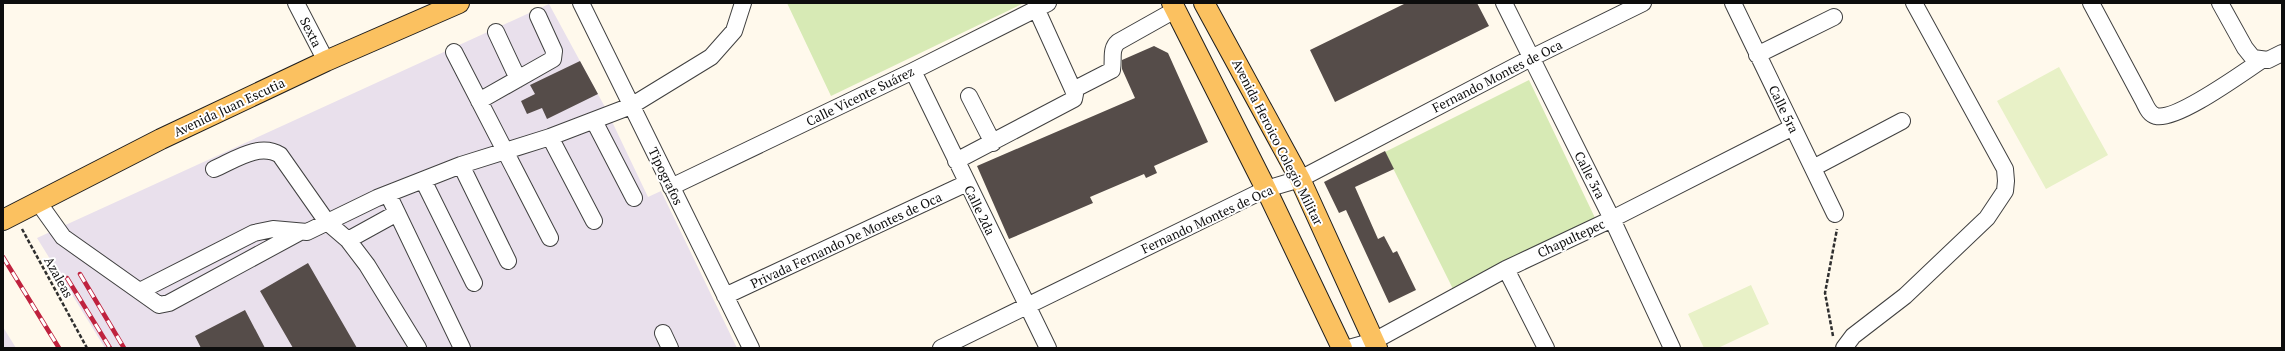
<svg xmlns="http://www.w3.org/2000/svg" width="2285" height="351" font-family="'PT Serif',serif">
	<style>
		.industrial { fill: #e9e0ec }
		.green { fill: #d7eab5 }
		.pitch { fill: #e8f1c7 }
		.building { fill: #554c49 }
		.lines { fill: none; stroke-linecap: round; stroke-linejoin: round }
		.minor-casing { stroke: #404040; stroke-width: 18 }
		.major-casing { stroke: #1e1e1e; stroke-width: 22 }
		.path { stroke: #2f2f2f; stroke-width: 2.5; stroke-dasharray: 4 2; stroke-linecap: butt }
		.minor { stroke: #fff; stroke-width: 16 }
		.major { stroke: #fbc160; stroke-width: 20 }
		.rail-casing { stroke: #bf223e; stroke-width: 4.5 }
		.rail { stroke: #fff; stroke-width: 3; stroke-dasharray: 9; stroke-linecap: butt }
		.labels { text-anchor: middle; stroke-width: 4; stroke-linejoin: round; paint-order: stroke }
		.street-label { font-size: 13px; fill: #0d0d0d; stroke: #fff }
	</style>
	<rect width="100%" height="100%" fill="#fff9ec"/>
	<path class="industrial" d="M549,4L606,109L648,197L661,191L737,348H105L37,238Z
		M3,327L16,348H3Z"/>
	<path class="green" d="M787,3H1024L831,96Z
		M1529,80L1597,222L1453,289L1385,152Z"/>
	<path class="pitch" d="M2059,67L2108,155L2046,189L1997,101Z
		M1751,285L1769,324L1718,348H1704L1688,314Z"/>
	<path class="building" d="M1406,3H1477L1489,26L1335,102L1310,50Z
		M1154,46L1168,53L1208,142L1154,166L1157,173L1146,178L1144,174L1090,197L1093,203L1009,239L977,166L1135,98L1122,69V60Z
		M580,61L598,94L547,119L542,108L527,114L521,101L535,94L530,85Z
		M1385,151L1394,169L1355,187L1378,239L1384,236L1393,253L1397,251L1416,290L1389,303L1346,210L1339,213L1324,182Z
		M308,263L357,348H293L260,291Z
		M245,310L265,348H201L195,336Z"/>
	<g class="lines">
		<g class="minor-casing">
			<path id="minor" d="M296,3L326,61
				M581,3L751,348
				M1504,3L1612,219L1672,348
				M1733,3L1835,214
				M2091,3L2144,102C2147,108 2149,114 2156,116C2177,121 2242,73 2262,60
				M2220,3L2245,48L2253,58L2268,60L2282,53
				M496,32L518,79
				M454,52L550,238
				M1757,55L1834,17
				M913,71L1048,348
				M1073,90L1112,70C1114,59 1110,49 1118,42L1175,10
				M969,96L993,143
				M479,101L553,59L554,51L538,16
				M594,121L634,198
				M550,137L594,221
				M956,161L1074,99L1075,94L1036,8
				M461,165L508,261
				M1813,168L1902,121
				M214,169C233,161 259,142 280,155L327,222L348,240L367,265L418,348
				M423,180L474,283
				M671,187L913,71L1048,3
				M388,194L462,348
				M38,202L63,237L159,305L169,303L300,232
				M348,240L397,213
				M1506,269L1546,348
				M140,291L254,233L273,229L307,232L377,198L461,165L550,137L631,106L711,57L734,31L743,3
				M725,296L967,183
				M663,333L670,348
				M941,348L1266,189L1300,179L1531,58L1643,3
				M1349,348L1374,341L1506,269L1612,219L1793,127
				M1844,348L1853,336L1905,296L1987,218L2005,191L2006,181L2005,169L1914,3"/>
		</g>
		<g class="major-casing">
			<path id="major" d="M1172,3L1266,189L1342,348
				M1204,3L1300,179L1377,348
				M3,220L161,139L326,61L459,3"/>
		</g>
		<path class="path" d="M22,229L87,348
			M1833,336L1825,293L1837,229"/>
		<use href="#minor" class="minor"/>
		<use href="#major" class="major"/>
		<g class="rail-casing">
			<path id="rail" d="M3,257L59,348
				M80,274L124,348
				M67,278L110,348"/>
		</g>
		<use href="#rail" class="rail"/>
	</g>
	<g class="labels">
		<g class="street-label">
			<text transform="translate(311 32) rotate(63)" y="5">Sexta</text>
			<text transform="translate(1497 76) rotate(-27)" y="5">Fernando Montes de Oca</text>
			<text transform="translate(860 96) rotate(-26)" y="5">Calle Vicente Suárez</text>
			<text transform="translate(229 107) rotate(-25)" y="5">Avenida Juan Escutia</text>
			<text transform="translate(1784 109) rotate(64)" y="5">Calle 5ra</text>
			<text transform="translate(1278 142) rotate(63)" y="5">Avenida Heroico Colegio Militar</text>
			<text transform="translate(1590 175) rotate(63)" y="5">Calle 3ra</text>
			<text transform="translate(666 176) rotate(64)" y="5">Tipografos</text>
			<text transform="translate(980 210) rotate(64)" y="5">Calle 2da</text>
			<text transform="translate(1207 219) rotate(-25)" y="5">Fernando Montes de Oca</text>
			<text transform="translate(1571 238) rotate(-25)" y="5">Chapultepec</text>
			<text transform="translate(846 240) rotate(-25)" y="5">Privada Fernando De Montes de Oca</text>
			<text transform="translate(59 277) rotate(61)" y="5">Azaleas</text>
		</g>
	</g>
	<rect width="2285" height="351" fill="none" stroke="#0d0d0d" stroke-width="8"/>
</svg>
